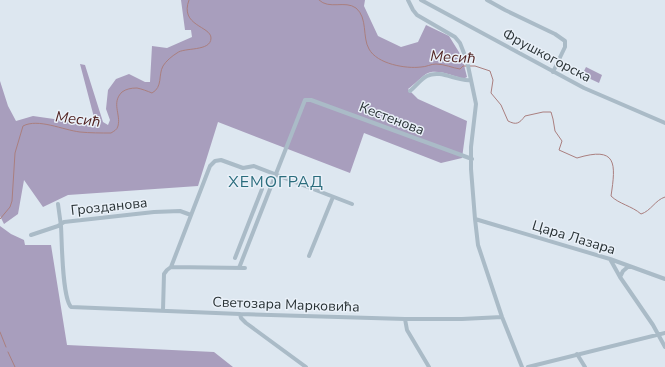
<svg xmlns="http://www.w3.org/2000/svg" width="665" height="367" font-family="'Nunito Sans',sans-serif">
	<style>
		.green { fill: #a89ebd }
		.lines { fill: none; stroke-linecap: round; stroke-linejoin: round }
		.stream { stroke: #aa7f7f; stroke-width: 1 }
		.minor { stroke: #aabbc7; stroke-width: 4 }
		.labels { text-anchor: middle; stroke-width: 3; stroke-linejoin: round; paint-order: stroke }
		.street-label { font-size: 14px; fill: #293235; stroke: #e9f0f8 }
		.water-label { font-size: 15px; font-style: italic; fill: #522422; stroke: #e9f0f8 }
		.quarter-label { font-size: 16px; letter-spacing: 1px; fill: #2a6c7c; stroke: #e9f0f8 }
	</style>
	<rect width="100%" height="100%" fill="#dde7f0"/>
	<path class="green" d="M181,0H365L364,6L378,36L401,47L418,42L426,25L449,36L462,57L467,77L463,79C455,76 437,69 428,73C423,75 414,85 408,89L418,99L467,121L462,158L441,163L364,133L350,173L218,122L198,186L68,195L43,207L24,180L18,214L4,224L0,216V81L8,106L16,121L33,116L96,125L80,64L85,65L103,122L108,125L110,120L106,109L108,90L116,79L129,74L145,82H150L152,46L167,48L192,37L191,30H185Z
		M586,67L602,75L599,83L582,75Z
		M0,226L11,234L24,240L25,245H51L67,345L214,352L233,367H0Z"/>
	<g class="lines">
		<path class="stream" d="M319,0C329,10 345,0 356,8C368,18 362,37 369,49C377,64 406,69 421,67C426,67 431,64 436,64C444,64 453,68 460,69L463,66H466
			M470,66H475L490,71L493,80L491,93L501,105L508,121C516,125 519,124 525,116L543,112H551L553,119L555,131L562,141L559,150L577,158C617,146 616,163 611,196C619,204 632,206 641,214C651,211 655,200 665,197
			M0,219L10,207L12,201L15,153L23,126C38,118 63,130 80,132C90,133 101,133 111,133C114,131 117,130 118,126C121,114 111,103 122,92C126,89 131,88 137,88C142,89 147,91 152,93C163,87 158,75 163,66C166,61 172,56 177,53C184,47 211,52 211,38C211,26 179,26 189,0
			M0,332L6,347
			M8,352L15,367"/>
		<path class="minor" d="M408,0L413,10L417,15L455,37L460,43L467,61L476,104L471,147V169L475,219L478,245L502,317L522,367
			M421,0L584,88L665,123
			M487,0L505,10L555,34L565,41V47L553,72
			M410,91C416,86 421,79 427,76C441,69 457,82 471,80
			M58,204C59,211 60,219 61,226C62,242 62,297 71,307L240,314L405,319H462L502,317
			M475,219L610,259L665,279
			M31,235L58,226L64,222L154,212L180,211L191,215
			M309,256L333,197
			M235,258L262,189
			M610,259L620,277L653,325L665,347
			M171,267L245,268
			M239,268L305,100H311L472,159
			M620,277L623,271L629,266
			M163,310L164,274L167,270L171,267L210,166L215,161L221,160L243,168L254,166L352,204
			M240,314L241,318L246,323L306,367
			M405,319L407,330L429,367
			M577,354L585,367
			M528,367L665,333"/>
	</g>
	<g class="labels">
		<g class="street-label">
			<text transform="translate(547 55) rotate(28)" y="5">Фрушкогорска</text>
			<text transform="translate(392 118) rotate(21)" y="5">Кестенова</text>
			<text transform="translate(109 206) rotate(-6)" y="5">Грозданова</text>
			<text transform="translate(574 237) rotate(17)" y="5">Цара Лазара</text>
			<text transform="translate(286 304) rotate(2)" y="5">Светозара Марковића</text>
		</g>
		<g class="water-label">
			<text transform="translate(453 57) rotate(3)" y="5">Месић</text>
			<text transform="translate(78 119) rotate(7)" y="5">Месић</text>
		</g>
		<g class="quarter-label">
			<text x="276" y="187">ХЕМОГРАД</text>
		</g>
	</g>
</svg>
